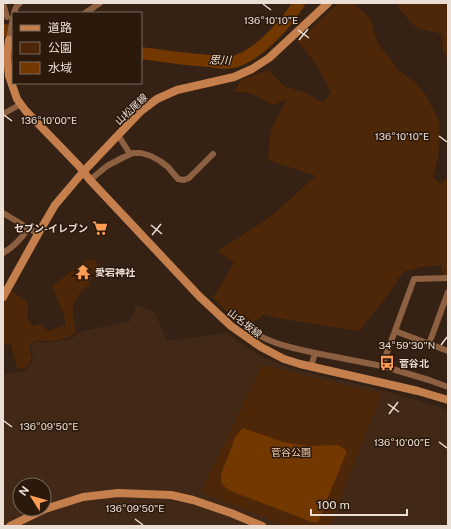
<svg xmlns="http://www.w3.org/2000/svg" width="451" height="529" font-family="'Public Sans','Noto Sans JP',sans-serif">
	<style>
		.built { fill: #422917; fill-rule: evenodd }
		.green { fill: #4d2707 }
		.water { fill: #733800 }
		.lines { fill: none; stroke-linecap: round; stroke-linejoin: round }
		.river { stroke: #733800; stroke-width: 12 }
		.street { stroke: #8c6041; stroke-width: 6 }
		.secondary { stroke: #c57f4c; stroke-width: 8 }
		.ticks { fill: none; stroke: #ebded5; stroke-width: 1.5 }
		.labels { text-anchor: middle; stroke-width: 3; stroke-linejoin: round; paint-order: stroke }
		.street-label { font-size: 10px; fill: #ebded5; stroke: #2b190c }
		.poi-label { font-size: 10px; font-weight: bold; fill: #ebded5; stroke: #2b190c; text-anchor: start }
		.park-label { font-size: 10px; fill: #f2ceb5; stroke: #2b190c }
		.water-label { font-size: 11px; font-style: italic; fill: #f2dfd3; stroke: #2b190c }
		.ticks-label { font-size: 10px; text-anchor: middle; fill: #ebded5; stroke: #2b190c; stroke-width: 3; stroke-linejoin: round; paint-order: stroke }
	</style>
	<rect width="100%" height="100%" fill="#352215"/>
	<path class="built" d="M137,305L155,312L167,341L227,333L258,355L284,366L300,371L370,387L427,403L448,410V526H3V374L24,371L33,360L31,347L33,343L37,341L44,343L69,340L82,331L129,322ZM20,485H44V509H20Z"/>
	<path class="green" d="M338,3H354L370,18L378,43L399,71L415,82L427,97L440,123L438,158L433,177L440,184L448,177V276H443L441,265L421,267L403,272L388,295L359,331L276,318L264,314L249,326L227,312L213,298L234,263L218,251L271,216L316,176L268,160L271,129L287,99L273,105L250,93L234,92L241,80L268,70L284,86L306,93L323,103L331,92L316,64L298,42Z
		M397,3H448V61L443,52L441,34L417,28L399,9Z
		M94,259L105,273L91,278L89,285L81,292L73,304V314L76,333C65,340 50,343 37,340L30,344V353L32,359L25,368L17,369L11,345L3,343V305L11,291L24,299L28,304L27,317L32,326L40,324L48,331L66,325L64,315L52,286L84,261Z
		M262,365L381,394L330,526H286L201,492Z"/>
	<path class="water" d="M243,428L283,442L310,446L338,445L347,451L318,522H312L228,490L221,483V474L235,438L239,432Z"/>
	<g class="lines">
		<path class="river" d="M3,30L13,32
			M141,53C164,56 187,60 211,61C217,62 225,64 232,62C256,58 287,23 299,3"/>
		<path class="street" d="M3,3L7,17
			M14,13L16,7L20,3
			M85,13L100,3
			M9,40L13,17
			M3,114L21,104
			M118,135L130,154
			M90,180L107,166L122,158L133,153H141L151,156L160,161L168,167L178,179L184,180L189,178L213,154
			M3,213L38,234
			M3,253C14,247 21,239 28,229
			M395,331L448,351
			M253,332C272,344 293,348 315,353
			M429,344L448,292
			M382,366L414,279L448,278
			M311,367L315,353L382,366L429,380L448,387"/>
		<path class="secondary" d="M9,40L7,56L9,76L17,99L25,110L79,166L90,180L199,296L231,326L261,347L284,359L300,364L418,391L448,400
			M3,297L38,234L55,205L83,172L141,111L157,99L177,90L234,77L252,69L269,58L328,3
			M10,526L45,509L83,497L118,493L171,495L193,500L231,513L262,526"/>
	</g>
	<path class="ticks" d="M263,4L271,10M298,30L309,38M299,40L308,29M4,115L12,121M439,136L447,142M151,225L162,234M152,235L161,224M441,345L447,337M388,404L399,412M389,414L398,402M4,421L12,427M439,442L447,448M135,519L143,525"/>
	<defs>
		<g id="supermarket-bare" transform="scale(1.2)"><path d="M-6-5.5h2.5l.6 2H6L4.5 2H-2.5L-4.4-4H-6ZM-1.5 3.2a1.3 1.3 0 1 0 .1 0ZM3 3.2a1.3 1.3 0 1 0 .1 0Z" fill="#fd9c55" stroke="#2b190c" stroke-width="2.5" paint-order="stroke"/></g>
		<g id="temple-bare" transform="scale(1.2)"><path d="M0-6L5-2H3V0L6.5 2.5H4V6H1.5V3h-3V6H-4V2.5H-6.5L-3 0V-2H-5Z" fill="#fd9c55" stroke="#2b190c" stroke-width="2.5" paint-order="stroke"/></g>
		<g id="bus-bare" transform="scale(1.2)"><path d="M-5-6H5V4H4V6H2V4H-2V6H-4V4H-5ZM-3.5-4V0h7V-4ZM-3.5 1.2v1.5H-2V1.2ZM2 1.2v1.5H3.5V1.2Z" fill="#fd9c55" stroke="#2b190c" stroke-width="2.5" paint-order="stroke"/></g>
	</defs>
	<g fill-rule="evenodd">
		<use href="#supermarket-bare" x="100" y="228"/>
		<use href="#temple-bare" x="83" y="272"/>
		<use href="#bus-bare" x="387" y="363"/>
	</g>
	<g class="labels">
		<g class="street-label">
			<text transform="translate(131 109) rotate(-43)" y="4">山松尾線</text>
			<text transform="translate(245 323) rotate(38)" y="4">山名坂線</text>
		</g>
		<g class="poi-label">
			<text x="88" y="232" text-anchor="end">セブン-イレブン</text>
			<text x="95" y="276">愛宕神社</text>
			<text x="399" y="367">菅谷北</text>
		</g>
		<g class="park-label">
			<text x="291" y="456">菅谷公園</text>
		</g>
		<g class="water-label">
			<text transform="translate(220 60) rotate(2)" y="4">思川</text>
		</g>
	</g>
	<g class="ticks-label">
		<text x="271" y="24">136°10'10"E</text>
		<text x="49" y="124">136°10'00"E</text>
		<text x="402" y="140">136°10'10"E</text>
		<text x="407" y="349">34°59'30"N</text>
		<text x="49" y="430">136°09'50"E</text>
		<text x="402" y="446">136°10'00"E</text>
		<text x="135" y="512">136°09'50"E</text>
	</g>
	<rect width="451" height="529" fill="none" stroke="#ebded5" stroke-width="8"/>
	<rect x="12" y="12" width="130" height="72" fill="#2b190c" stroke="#78685c"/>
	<rect x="20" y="25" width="20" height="6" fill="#c57f4c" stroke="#78685c"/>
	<text x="48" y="32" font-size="12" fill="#ebded5">道路</text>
	<rect x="20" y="42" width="20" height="12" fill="#4d2707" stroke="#78685c"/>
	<text x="48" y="52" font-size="12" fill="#ebded5">公園</text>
	<rect x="20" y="62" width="20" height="12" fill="#733800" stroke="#78685c"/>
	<text x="48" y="72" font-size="12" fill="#ebded5">水域</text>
	<g transform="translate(32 497) rotate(307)"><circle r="19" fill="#2b190c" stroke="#78685c"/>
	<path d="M0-3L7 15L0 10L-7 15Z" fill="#fd9c55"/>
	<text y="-6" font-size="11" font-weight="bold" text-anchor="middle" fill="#ebded5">N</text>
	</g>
	<path d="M311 509v6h96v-6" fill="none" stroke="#ebded5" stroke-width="2"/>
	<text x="317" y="509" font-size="12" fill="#ebded5" stroke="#2b190c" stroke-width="3" paint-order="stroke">100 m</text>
</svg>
